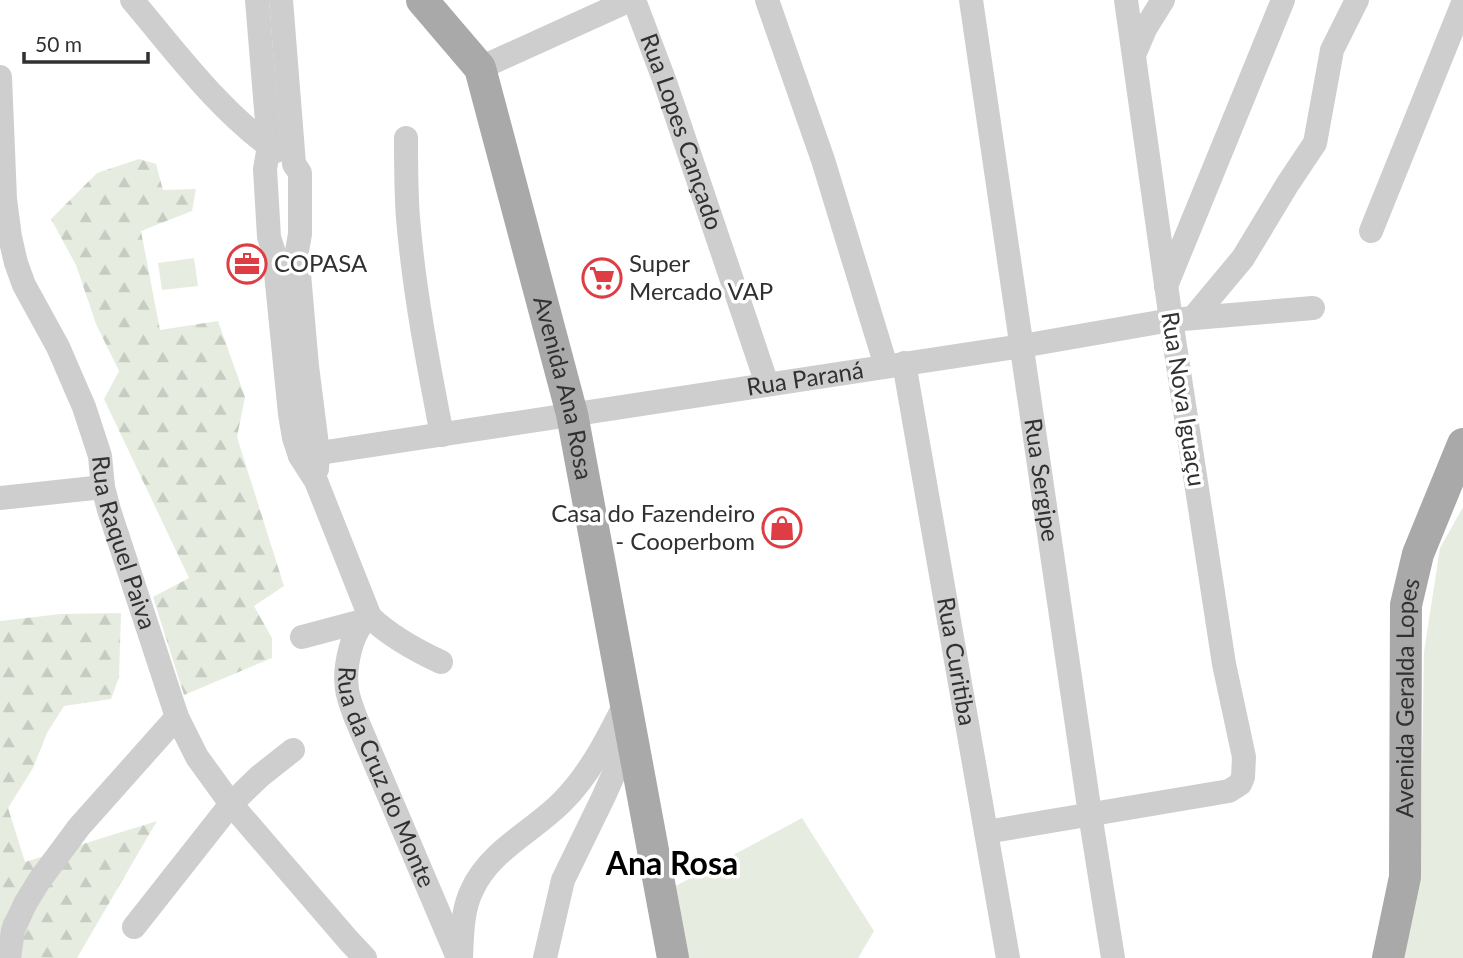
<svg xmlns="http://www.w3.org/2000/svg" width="1463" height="958" font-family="Lato,sans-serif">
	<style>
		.green { fill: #e6ede0 }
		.forest { fill: url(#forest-firs) }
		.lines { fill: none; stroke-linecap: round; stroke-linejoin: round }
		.minor { stroke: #cecece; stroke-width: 24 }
		.major { stroke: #a9a9a9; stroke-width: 32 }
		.labels { text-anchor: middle; stroke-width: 7; stroke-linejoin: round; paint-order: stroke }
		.street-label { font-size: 24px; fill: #313131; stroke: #fff }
		.poi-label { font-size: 24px; fill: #313131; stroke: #fff; text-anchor: start }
		.district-label { font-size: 32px; font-weight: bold; fill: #000; stroke: #fff }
	</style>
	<defs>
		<pattern id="forest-firs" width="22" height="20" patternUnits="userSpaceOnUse" patternTransform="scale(1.75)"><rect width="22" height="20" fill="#e6ede0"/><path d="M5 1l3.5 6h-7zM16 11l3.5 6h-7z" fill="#c6ccc1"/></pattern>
	</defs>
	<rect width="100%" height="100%" fill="#fff"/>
	<path class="green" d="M194,258L198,286L162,290L158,263Z
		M1463,507V958H1402L1421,831L1424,652L1440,548Z
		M802,818L874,931L858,958H683L670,889Z"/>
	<path class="forest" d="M139,159L156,164L163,190L196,189L192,211L141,231L160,330L218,321L245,397L237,437L284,586L254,606L272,638V658L184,695L153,597L189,578L104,399L119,371L96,324L76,265L51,219L97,173Z
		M121,613L119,677L111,699L64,706L47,733L33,768L8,808L25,862L157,821L77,958H0V621L61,614Z"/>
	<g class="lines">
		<g class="minor">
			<path d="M132,0C177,53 219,111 276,151"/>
			<path id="s1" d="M257,0L269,146L265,169L269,237L274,253L290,414L294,438L300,456L316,481L370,617C351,628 344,668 347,689C348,698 352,707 355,716L458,958"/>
			<path d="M281,0L294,164L300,173V234L297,251L307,366L318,453L317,469"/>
			<path id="s2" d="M634,0L665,82L767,384"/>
			<path d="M767,0L823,160L886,366"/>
			<path id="s3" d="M971,0L1090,814L1113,958"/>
			<path d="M1134,55L1145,29L1163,0"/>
			<path d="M480,68L630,0"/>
			<path id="s4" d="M0,77L5,199L10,237L16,263L24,285L58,347L84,407L100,456L103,487L109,510L177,717L197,757L231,804L349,941L365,958"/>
			<path d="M406,138C406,165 406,192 408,218C414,291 428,363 442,435"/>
			<path d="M1371,231L1463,3"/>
			<path d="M1166,286L1283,0"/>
			<path d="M1193,318L1243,258L1287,185L1315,143L1332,50L1357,0"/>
			<path id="s5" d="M904,363L1008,958"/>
			<path id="s6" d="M300,456L1022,346L1171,320L1313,308"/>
			<path d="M0,498L103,487"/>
			<path d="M370,617C391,637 415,650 441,662"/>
			<path d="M302,637L362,621"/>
			<path d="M986,832L1229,791L1240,784L1243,777L1244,757L1224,664L1171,320L1126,0"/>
			<path d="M134,927L231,804L260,776L293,750"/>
			<path d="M9,958L13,930L25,904L39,881L79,827L177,717"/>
			<path d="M461,958C462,936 462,910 472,890C490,850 534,831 563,801C590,774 609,736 626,702"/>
			<path d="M545,958L563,880L603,798L625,749L631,729"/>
		</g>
		<g class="major">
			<path id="s7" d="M422,0L480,68L572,414L673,958"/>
			<path id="s8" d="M1388,958L1405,877L1406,605L1418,554L1463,444"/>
		</g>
	</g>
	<defs>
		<g id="office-ring" transform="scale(2.0125)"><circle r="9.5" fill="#fff" stroke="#de3d43" stroke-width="1.5"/><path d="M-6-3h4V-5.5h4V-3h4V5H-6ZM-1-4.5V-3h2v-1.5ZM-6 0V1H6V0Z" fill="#de3d43"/></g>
		<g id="supermarket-ring" transform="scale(2.0125)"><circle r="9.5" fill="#fff" stroke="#de3d43" stroke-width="1.5"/><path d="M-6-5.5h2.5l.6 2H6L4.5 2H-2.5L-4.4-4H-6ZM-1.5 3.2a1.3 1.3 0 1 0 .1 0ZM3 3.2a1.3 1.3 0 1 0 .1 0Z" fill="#de3d43"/></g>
		<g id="shop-ring" transform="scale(2.0125)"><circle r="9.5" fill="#fff" stroke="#de3d43" stroke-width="1.5"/><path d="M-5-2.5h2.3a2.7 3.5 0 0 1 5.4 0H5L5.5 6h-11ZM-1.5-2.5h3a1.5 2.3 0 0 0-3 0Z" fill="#de3d43"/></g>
	</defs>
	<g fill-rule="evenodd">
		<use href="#office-ring" x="247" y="264"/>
		<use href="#supermarket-ring" x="602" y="278"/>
		<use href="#shop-ring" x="782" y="528"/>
	</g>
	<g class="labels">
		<g class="street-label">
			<text dy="8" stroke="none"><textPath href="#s2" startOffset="140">Rua Lopes Cançado</textPath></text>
			<text dy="8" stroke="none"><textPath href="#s6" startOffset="511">Rua Paraná</textPath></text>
			<text dy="8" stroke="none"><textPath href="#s7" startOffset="420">Avenida Ana Rosa</textPath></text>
			<text transform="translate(1183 399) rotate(81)" y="8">Rua Nova Iguaçu</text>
			<text dy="8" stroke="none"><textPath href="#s3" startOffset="485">Rua Sergipe</textPath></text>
			<text dy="8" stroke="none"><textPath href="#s4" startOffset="488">Rua Raquel Paiva</textPath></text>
			<text dy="8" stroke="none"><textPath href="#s5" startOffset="303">Rua Curitiba</textPath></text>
			<text dy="8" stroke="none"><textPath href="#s8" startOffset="262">Avenida Geralda Lopes</textPath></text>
			<text dy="8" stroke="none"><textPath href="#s1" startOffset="810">Rua da Cruz do Monte</textPath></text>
		</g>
		<g class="poi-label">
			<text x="274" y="272">COPASA</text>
			<text x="629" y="272">Super<tspan x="629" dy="28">Mercado VAP</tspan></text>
			<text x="755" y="522" text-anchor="end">Casa do Fazendeiro<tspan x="755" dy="28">- Cooperbom</tspan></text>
		</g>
		<g class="district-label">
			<text x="672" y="875">Ana Rosa</text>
		</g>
	</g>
	<path d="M24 52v10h124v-10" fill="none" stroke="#313131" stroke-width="3.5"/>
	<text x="35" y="52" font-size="21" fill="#313131" stroke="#ffffff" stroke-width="5" paint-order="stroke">50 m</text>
</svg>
